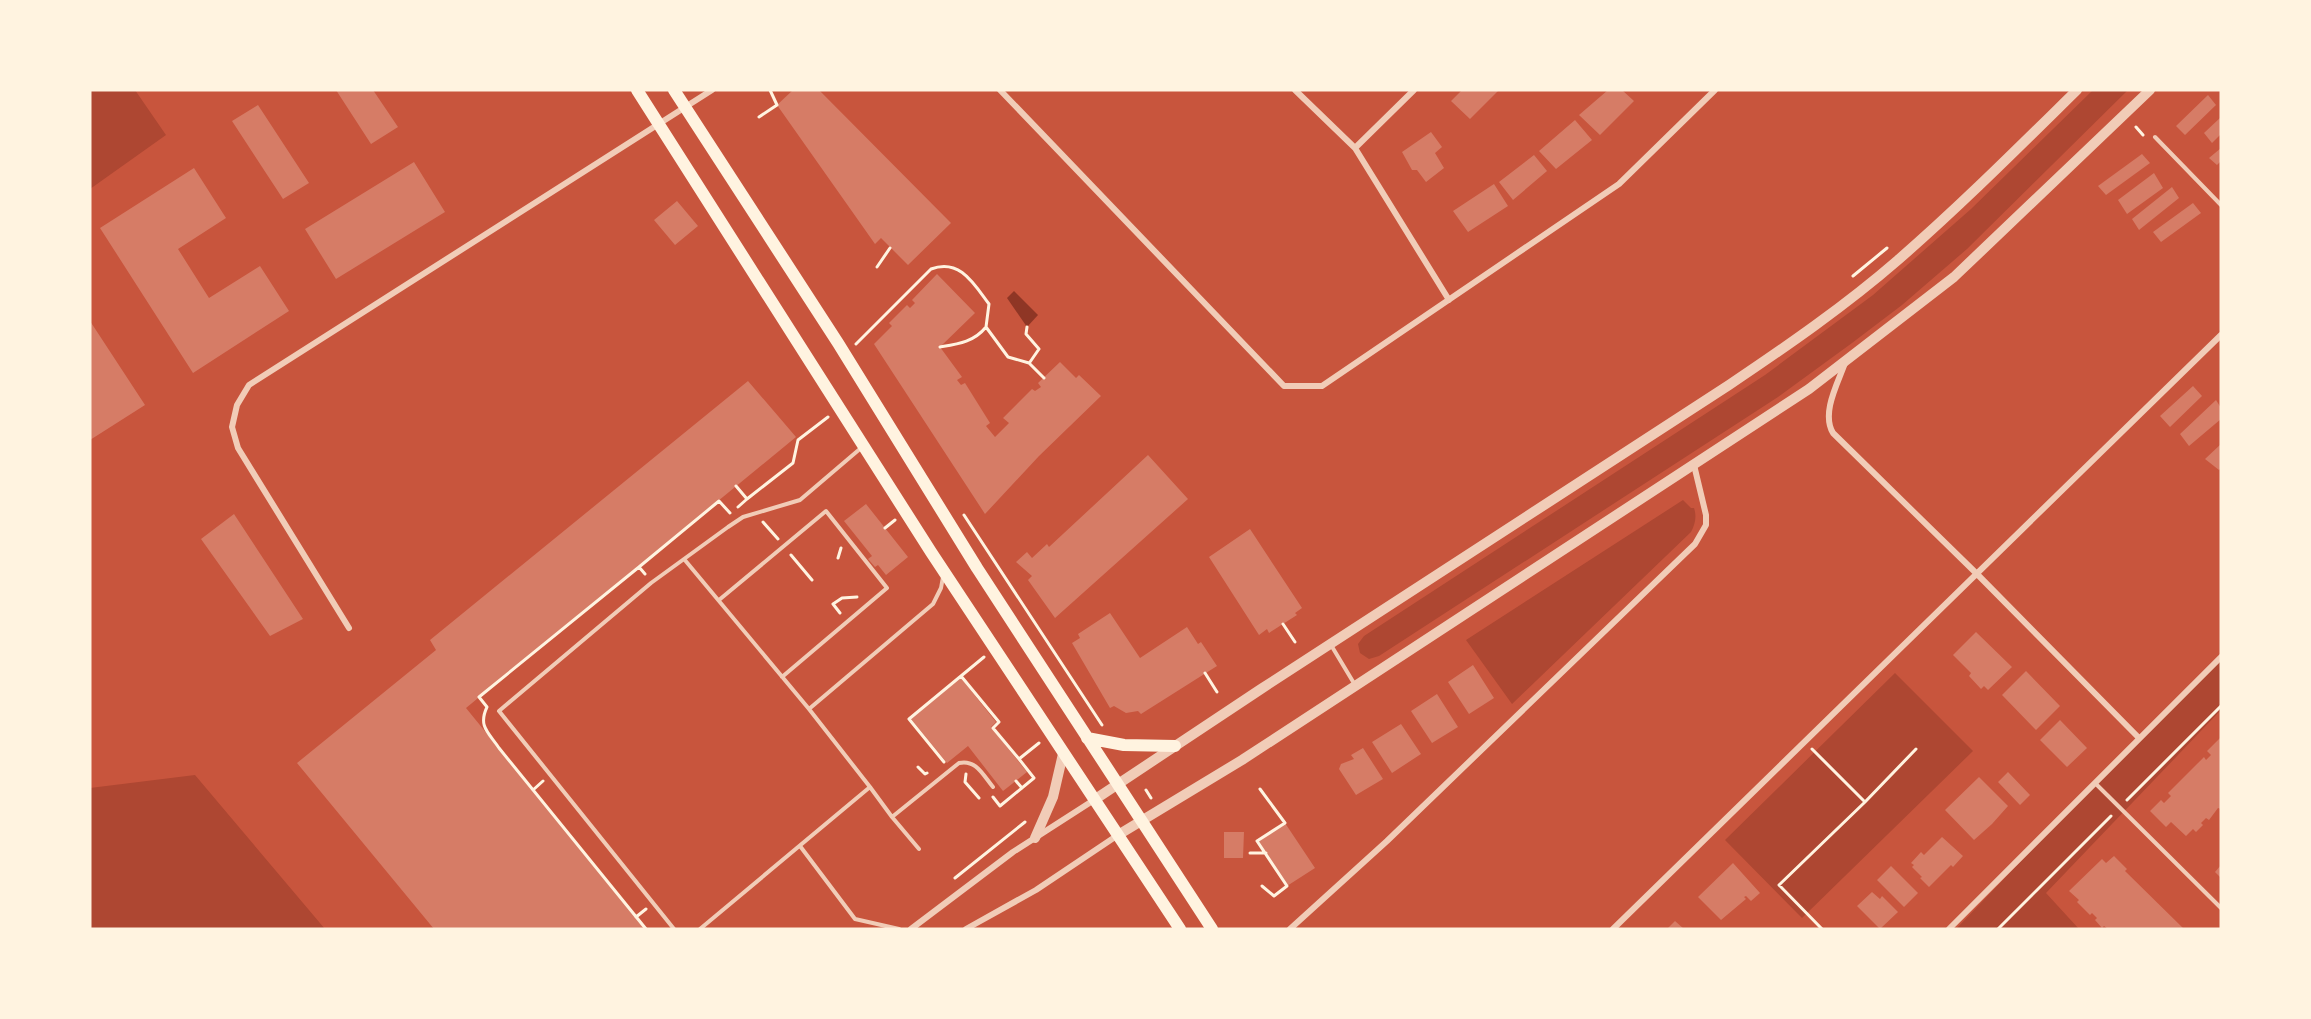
<svg xmlns="http://www.w3.org/2000/svg" width="2311" height="1019" font-family="Arial,sans-serif">
	<style>
		.green { fill: #ae4732 }
		.water { fill: #8f3625 }
		.building { fill: #d67c66 }
		.lines { fill: none; stroke-linecap: round; stroke-linejoin: round }
		.path { stroke: #fff3e0; stroke-width: 3 }
		.service { stroke: #f1ccb7; stroke-width: 4 }
		.minor { stroke: #f1ccb7; stroke-width: 6 }
		.tertiary { stroke: #f1ccb7; stroke-width: 10 }
		.secondary { stroke: #fff3e0; stroke-width: 12 }
	</style>
	<rect width="100%" height="100%" fill="#c8553d"/>
	<path class="green" d="M90,90H135L166,135L90,189Z
		M2093,90H2128L1967,249L1902,305L1852,343L1778,397L1379,656L1369,659L1360,653L1358,644L1364,636L1765,375L1873,295L1971,209Z
		M1683,500L1691,508H1694C1697,517 1695,524 1691,532L1512,704L1466,640Z
		M2221,657V710L2046,893L2079,929H1956L2139,738Z
		M1895,673L1973,751L1802,918L1725,840Z
		M195,775L325,929H90V788Z"/>
	<path class="water" d="M1014,291L1038,315L1027,327L1007,298Z"/>
	<path class="building" d="M336,90H373L398,127L371,144Z
		M793,90H819L951,223L908,265L881,238L875,244L777,105Z
		M1462,90H1499L1470,119L1451,101Z
		M1608,90H1622L1634,101L1600,135L1579,115Z
		M2208,95L2216,105L2185,135L2176,126Z
		M258,105L309,183L283,199L232,121Z
		M2221,117V134L2212,143L2204,133Z
		M1575,120L1592,140L1556,169L1539,151Z
		M1431,132L1442,147L1435,153L1444,168L1426,182L1417,170H1412L1402,152Z
		M2221,148V161L2217,165L2209,158Z
		M2142,154L2150,163L2106,195L2098,186Z
		M1534,155L1547,171L1513,200L1499,182Z
		M414,162L445,212L336,279L305,229Z
		M194,168L226,218L178,249L209,298L260,266L289,311L193,373L100,228Z
		M2154,173L2163,188L2127,214L2118,200Z
		M1494,184L1508,206L1468,232L1453,211Z
		M2172,187L2179,198L2139,230L2132,219Z
		M677,201L698,226L675,245L654,220Z
		M2193,203L2201,213L2161,242L2153,232Z
		M937,274L975,313L940,347L962,377L957,380L961,385L965,383L990,423L986,426L995,437L1009,423L1003,418L1032,389L1035,391L1041,387L1038,383L1060,362L1076,378L1079,375L1101,396L1039,456L985,514L874,344L892,326L889,323L907,305L910,308L915,303L912,300Z
		M90,321L145,405L90,440Z
		M748,381L796,437L466,708L646,929H434L297,763L436,650L430,640Z
		M2193,386L2202,396L2170,427L2160,416Z
		M2216,400L2221,408V419L2189,446L2180,434Z
		M2221,444V468L2219,470L2205,459Z
		M1148,455L1188,499L1055,618L1028,580L1032,576L1016,562L1027,552L1032,558L1047,544L1049,547Z
		M866,504L908,557L886,575L878,565L875,567L868,559L872,556L844,521Z
		M234,514L303,619L270,636L201,539Z
		M1250,529L1302,608L1295,613L1297,615L1269,633L1267,629L1259,635L1209,557Z
		M1110,613L1140,658L1187,627L1198,644L1201,642L1217,666L1141,714L1138,711L1126,713L1114,706L1110,708L1072,643L1080,638L1078,634Z
		M1976,632L2012,667L1988,690L1984,686L1981,689L1969,676L1971,673L1953,655Z
		M1473,665L1494,698L1469,714L1448,682Z
		M2026,671L2060,706L2036,730L2002,695Z
		M961,678L996,722L991,727L1027,772L1003,791L968,746L947,763L911,719Z
		M1437,694L1458,727L1432,743L1411,711Z
		M2060,720L2087,748L2067,767L2040,740Z
		M1401,724L1421,754L1392,773L1372,742Z
		M2221,737V809L2218,808L2209,820L2206,818L2201,823L2203,825L2196,832L2193,829L2186,836L2171,822L2166,827L2150,811L2161,800L2164,803L2171,796L2168,793L2204,757L2206,760L2211,755L2207,751Z
		M1363,748L1383,779L1356,795L1339,769L1341,764L1354,759L1351,755Z
		M2008,772L2030,795L2020,805L1998,782Z
		M1979,777L2008,806L1992,824L1974,840L1945,810Z
		M1285,823L1315,868L1287,886L1257,841Z
		M1224,832H1244L1243,858H1224Z
		M1942,837L1963,856L1953,867L1951,865L1929,887L1920,878L1922,877L1912,867L1914,865L1911,863L1921,852L1924,855Z
		M2114,856L2127,869L2125,871L2184,929H2108L2104,926L2102,928L2095,920L2097,918L2092,913L2090,915L2077,902L2079,900L2069,891L2102,859L2106,863Z
		M1733,863L1760,893L1751,901L1746,896L1744,897L1746,899L1721,920L1698,897Z
		M2221,865V878L2215,872Z
		M1891,866L1918,893L1904,907L1877,880Z
		M1872,892L1880,899L1882,896L1898,912L1880,929L1857,906Z
		M1675,921L1684,929H1667Z"/>
	<g class="lines">
		<path class="path" d="M759,117L777,105L770,90
			M2136,127L2143,135
			M877,267L890,248
			M1853,276L1887,248
			M1027,327L1026,334L1039,349L1030,362
			M856,344L931,269C960,258 974,284 989,304L986,327
			M940,347C958,344 974,342 986,327L1008,357L1029,363L1044,378
			M736,486L747,499L793,463L798,440L828,417
			M738,507L747,499
			M964,515L1102,725
			M763,522L778,539
			M885,528L895,520
			M791,555L812,580
			M838,558L841,548
			M639,567L479,697L487,707C478,726 488,732 499,748L646,929
			M645,574L639,567L719,501L730,513
			M840,613L833,604L842,598L857,597
			M1283,624L1295,642
			M1205,673L1217,692
			M961,676L999,722L993,728L1019,759
			M1812,749L1865,802L1916,749
			M944,762L909,719L984,657
			M918,767L925,774L927,773
			M966,774L965,782L979,798
			M1016,781L1022,788
			M1260,789L1285,823L1257,841L1287,886L1274,896L1262,886
			M533,790L543,781
			M1146,790L1151,798
			M993,797L1000,806L1034,778L1019,759L1039,743
			M2127,800L2221,706
			M1250,853H1266
			M955,878L1025,822
			M636,917L646,909
			M1822,929L1779,885L1865,802
			M1998,929L2111,816"/>
		<path class="service" d="M2155,137L2221,205
			M684,559L809,709L870,787L700,929
			M719,600L826,511L887,588L782,677
			M1331,645L1355,685
			M809,709L933,604L941,588L943,577
			M2095,783L2221,908
			M870,787L892,817L959,763C976,759 983,775 993,787
			M892,817L919,849
			M800,846L855,919L899,929
			M674,929L499,711L651,583L728,527L743,517L800,500L861,448"/>
		<path class="minor" d="M1000,90L1284,386H1322L1619,184L1715,90
			M1295,90L1355,148L1449,300
			M1355,148L1414,90
			M1845,363C1838,383 1821,413 1833,433L1977,574L2139,738
			M349,628L238,448L232,427L237,405L249,385L712,90
			M911,929L1013,852L1094,800
			M966,929L1036,890L1118,835
			M1290,929L1387,841L1695,544L1706,525V515L1694,465
			M1613,929L2221,335
			M1949,929L2221,657"/>
		<path class="tertiary" d="M1094,800L1261,689L1729,385C1787,346 1845,306 1898,260C1960,206 2018,148 2077,90
			M1118,835L1242,760L1809,389L1954,277L2150,90
			M1035,838L1053,797L1063,754"/>
		<path class="secondary" d="M637,90L931,552L1180,929
			M674,90L838,343L977,568L1212,929
			M1087,738L1124,745L1175,746"/>
	</g>
	<rect width="2311" height="1019" fill="none" stroke="#fff3e0" stroke-width="183"/>
</svg>
